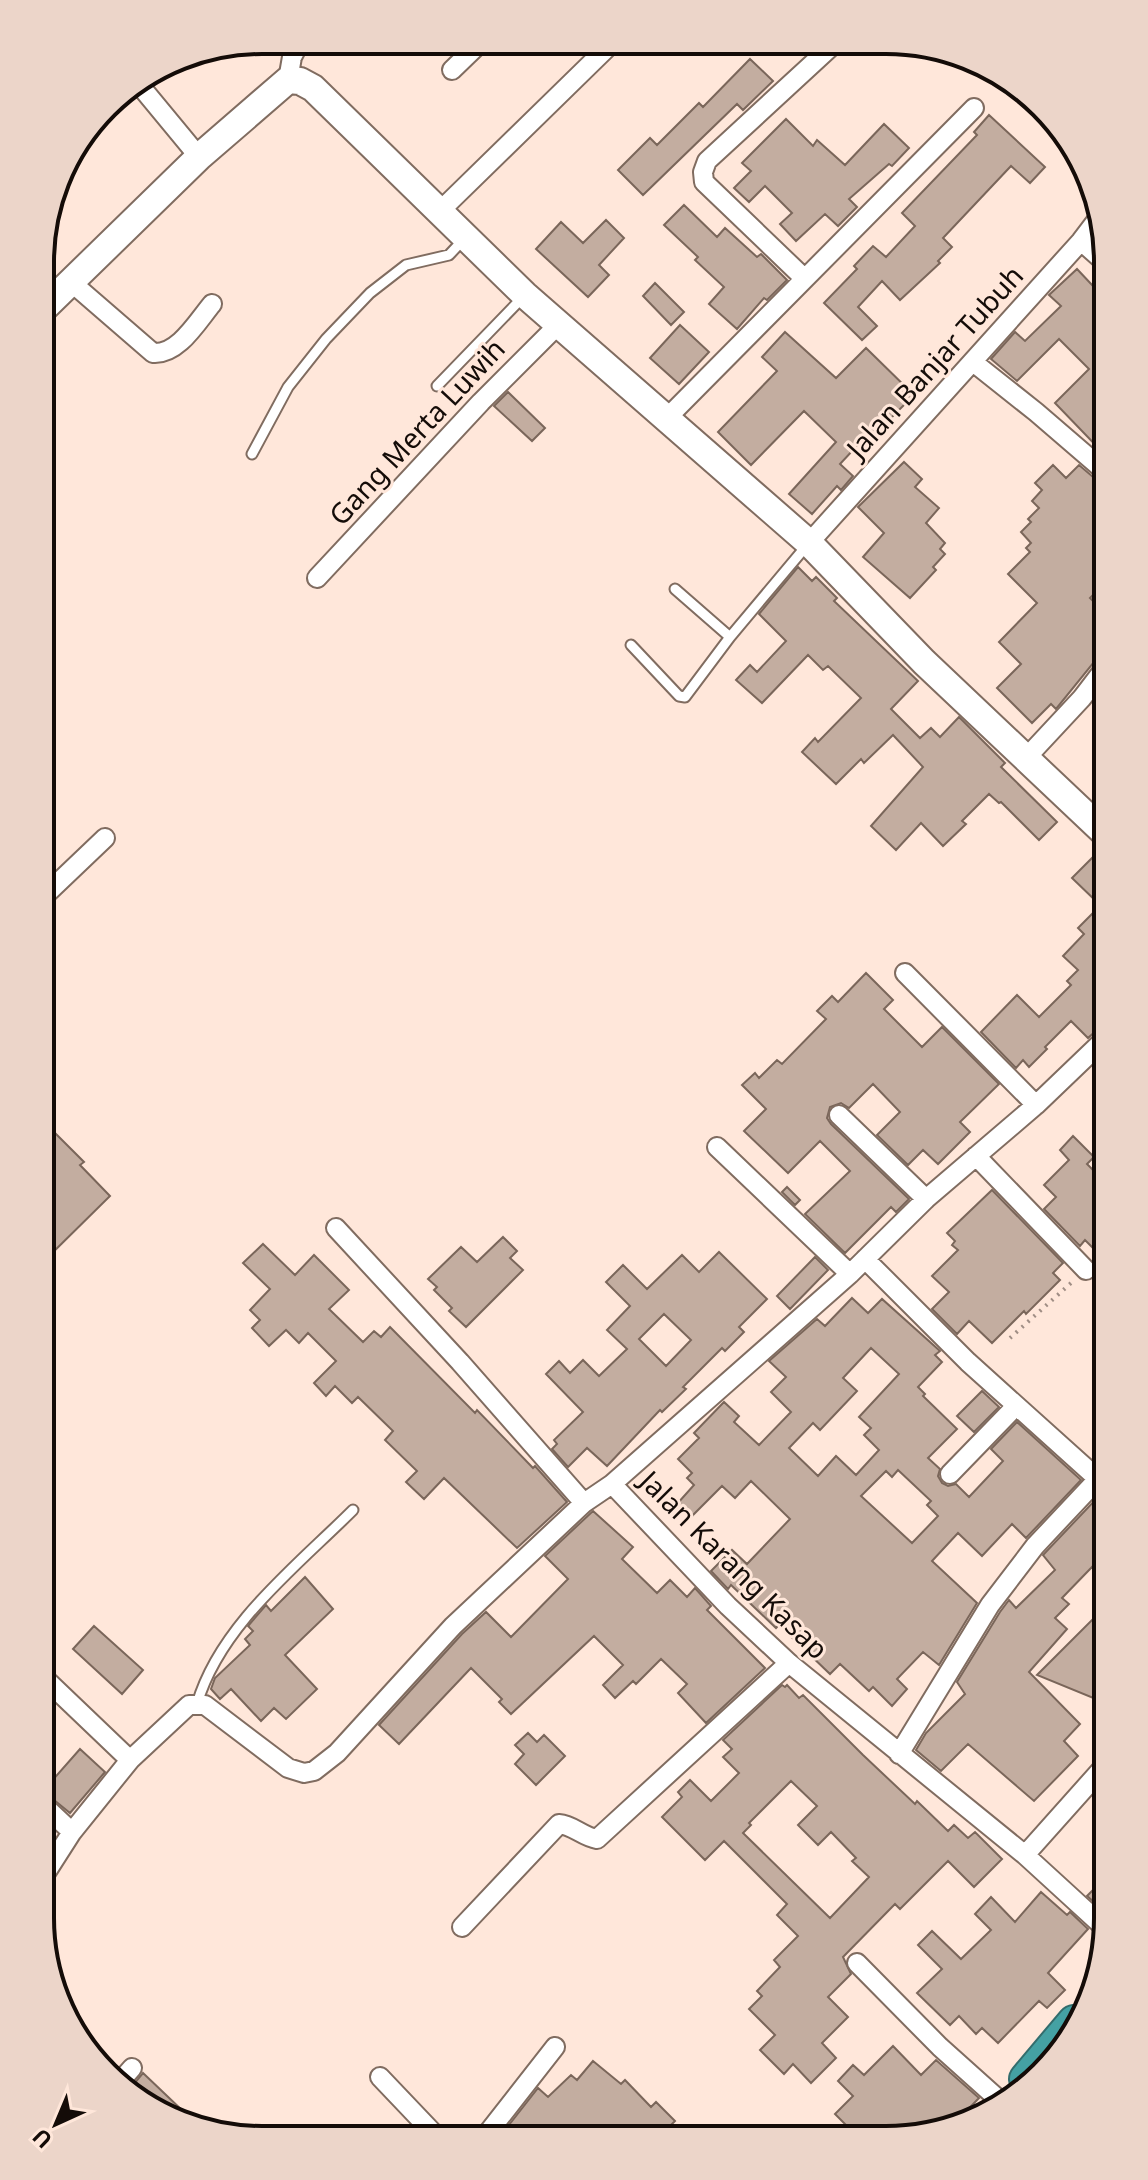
<svg xmlns="http://www.w3.org/2000/svg" width="1148" height="2180" font-family="'Noto Sans',sans-serif">
	<style>
		.building { fill: #c3ada0; stroke: #7a665a; stroke-width: 2; fill-rule: evenodd }
		.lines { fill: none; stroke-linecap: round; stroke-linejoin: round }
		.lane-casing { stroke: #806c60; stroke-width: 13 }
		.street-casing { stroke: #806c60; stroke-width: 22 }
		.secondary-casing { stroke: #806c60; stroke-width: 30 }
		.highway-casing { stroke: #336d6d; stroke-width: 36 }
		.path { stroke: #a08e85; stroke-width: 4; stroke-dasharray: 2 6; stroke-linecap: butt }
		.lane { stroke: #fff; stroke-width: 9 }
		.street { stroke: #fff; stroke-width: 18 }
		.secondary { stroke: #fff; stroke-width: 26 }
		.highway { stroke: #44a1a3; stroke-width: 32 }
		.labels { text-anchor: middle; stroke-width: 6; stroke-linejoin: round; paint-order: stroke }
		.street-label { font-size: 28px; fill: #140c08; stroke: #ffe7da }
		.rim { fill: none; stroke: #140c08; stroke-width: 4 }
	</style>
	<rect width="100%" height="100%" fill="#ffe7da"/>
	<path class="building" d="M750,59L773,81L743,110L737,104L643,195L618,170L650,138L657,145L699,103L703,107Z
		M989,115L1045,167L1030,183L1011,166L943,238L952,247L938,261L940,263L900,300L882,281L858,307L877,326L862,340L824,303L857,269L854,266L873,246L886,257L915,226L902,213L977,135L974,132Z
		M786,119L813,146L817,140L845,165L884,124L909,148L892,166L889,164L849,199L857,207L838,226L825,214L796,241L780,224L792,213L765,186L749,202L734,188L751,171L742,163Z
		M684,205L717,237L725,228L757,257L761,254L787,280L767,300L764,298L737,329L709,304L724,287L695,260L698,257L664,225Z
		M606,220L624,238L599,265L609,275L588,297L536,249L561,222L583,243Z
		M1077,269L1093,286L1103,276L1108,277V458L1055,403L1089,369L1059,339L1017,381L991,359L1015,332L1025,341L1061,306L1049,295Z
		M655,283L684,312L671,325L643,296Z
		M680,325L709,352L679,384L650,358Z
		M785,332L836,378L866,348L914,395L871,438L867,435L840,464L853,476L841,490L837,486L812,514L789,494L836,442L804,411L751,465L718,432L777,371L762,357Z
		M508,392L545,428L532,441L494,406Z
		M904,462L922,479L915,487L939,508L926,523L945,543L940,549L945,554L933,567L936,570L910,598L863,557L884,533L858,507Z
		M1053,465L1066,478L1079,465L1100,483L1108,486V580L1090,598L1108,616V652L1098,657L1056,709L1051,704L1032,723L997,688L1021,664L999,642L1037,603L1008,574L1030,552L1026,548L1031,543L1021,532L1031,522L1028,519L1039,508L1032,501L1042,490L1035,483Z
		M798,567L812,581L816,577L837,598L834,601L918,681L891,709L920,738L931,728L940,737L959,717L1005,763L1001,767L1057,822L1039,840L1001,802L999,803L989,794L962,821L966,824L943,846L921,823L896,850L871,826L923,767L893,735L864,763L861,759L836,784L802,752L815,738L818,742L861,698L828,666L823,670L808,655L762,703L736,680L750,665L757,672L786,641L759,614Z
		M1098,852L1108,862V893L1098,903L1072,878Z
		M1093,913L1108,927V1024L1100,1027L1088,1038L1071,1021L1045,1047L1047,1049L1029,1067L1023,1060L1016,1068L981,1032L1017,995L1039,1017L1071,985L1067,981L1078,970L1063,956L1084,934L1078,928Z
		M866,973L893,1000L884,1009L922,1047L942,1027L999,1084L960,1122L970,1132L938,1164L923,1150L908,1165L877,1135L900,1112L873,1084L849,1108L841,1103L830,1107L827,1118L831,1124L909,1199L896,1212L891,1207L845,1253L805,1214L850,1171L820,1141L788,1173L744,1131L766,1109L742,1085L755,1073L759,1078L777,1060L782,1064L826,1019L817,1011L832,996L838,1002Z
		M41,1119L84,1162L80,1165L110,1196L41,1264Z
		M1073,1136L1094,1157L1087,1164L1108,1185V1235L1094,1249L1085,1240L1080,1246L1044,1209L1056,1197L1044,1185L1069,1160L1060,1150Z
		M787,1187L800,1200L795,1205L782,1192Z
		M992,1190L1063,1263L1053,1273L1060,1280L1026,1314L1024,1311L992,1343L969,1321L957,1334L932,1309L949,1292L932,1276L958,1250L952,1245L955,1241L947,1233Z
		M503,1237L517,1251L510,1258L523,1270L466,1327L449,1311L452,1308L434,1290L437,1287L428,1279L461,1247L477,1262Z
		M263,1244L295,1275L314,1255L349,1290L329,1309L363,1342L374,1331L381,1337L390,1327L475,1413L477,1410L533,1468L535,1466L567,1502L517,1548L444,1478L424,1499L406,1482L417,1471L385,1440L393,1431L358,1397L352,1403L335,1386L326,1396L314,1383L336,1361L308,1333L299,1343L286,1330L269,1346L252,1328L260,1320L250,1310L270,1289L243,1263Z
		M719,1252L767,1299L739,1327L744,1332L725,1351L722,1348L683,1387L686,1389L662,1412L660,1410L607,1466L587,1448L568,1467L552,1449L557,1444L554,1440L583,1412L546,1374L559,1361L570,1373L583,1360L599,1376L627,1349L607,1330L630,1306L606,1282L623,1265L647,1289L682,1255L699,1272ZM664,1314L691,1340L666,1366L639,1339Z
		M815,1257L828,1270L790,1309L777,1296Z
		M852,1298L868,1313L882,1299L940,1351L935,1355L942,1362L918,1387L925,1394L923,1396L957,1429L928,1458L940,1469L938,1476L942,1483L948,1486L956,1484L969,1497L1003,1461L991,1449L1017,1422L1081,1480L1026,1538L1012,1524L982,1556L958,1533L932,1561L977,1603L939,1665L923,1652L897,1679L907,1689L892,1706L873,1687L869,1691L840,1664L830,1674L779,1625L776,1628L731,1585L728,1589L711,1571L732,1550L747,1564L790,1519L751,1481L735,1498L722,1486L691,1517L677,1504L694,1485L687,1478L692,1473L678,1459L699,1438L694,1433L724,1402L739,1416L734,1422L759,1445L791,1412L771,1392L786,1377L769,1361L817,1319L825,1326ZM871,1348L899,1374L859,1417L871,1428L864,1435L879,1450L856,1475L836,1456L818,1476L789,1448L813,1423L820,1430L857,1391L843,1378ZM898,1470L931,1501L927,1505L938,1516L912,1543L861,1496L886,1471L892,1477Z
		M982,1391L999,1407L974,1432L957,1416Z
		M1099,1496L1108,1501V1582L1092,1567L1062,1598L1069,1604L1055,1618L1067,1629L1029,1672L1080,1724L1064,1741L1078,1756L1034,1801L968,1744L941,1771L916,1750L926,1733L965,1694L957,1682L1000,1612L1009,1600L1016,1608L1055,1570L1043,1555Z
		M593,1511L633,1547L622,1559L657,1593L670,1580L687,1597L695,1588L711,1606L707,1610L765,1668L706,1723L678,1693L687,1684L661,1659L636,1684L633,1681L615,1698L603,1685L623,1665L594,1636L511,1714L499,1702L502,1699L471,1668L399,1744L379,1725L462,1634L486,1612L511,1637L568,1579L545,1556Z
		M305,1577L333,1609L285,1655L317,1689L286,1719L274,1708L261,1721L231,1689L220,1699L211,1689L215,1678L250,1645L245,1639L253,1631L248,1626L266,1605L271,1611Z
		M1098,1614L1099,1648L1108,1656V1704L1037,1675Z
		M94,1626L143,1670L122,1694L73,1649Z
		M782,1685L785,1687L787,1685L799,1698L803,1695L863,1755L915,1804L917,1801L948,1831L954,1825L968,1838L975,1832L1002,1859L974,1887L948,1861L900,1909L895,1904L843,1957L851,1974L828,1997L848,2017L822,2043L836,2058L811,2083L793,2064L784,2074L760,2050L775,2035L749,2009L762,1996L757,1991L780,1967L774,1960L798,1936L777,1915L787,1904L724,1841L705,1860L662,1817L682,1797L678,1792L690,1780L711,1801L739,1773L723,1757L732,1749L723,1740ZM791,1781L817,1806L798,1825L818,1845L831,1832L856,1858L852,1861L869,1877L830,1918L743,1833L751,1825L749,1823Z
		M528,1733L537,1742L544,1735L565,1756L536,1785L515,1764L524,1754L515,1745Z
		M80,1749L105,1772L70,1813L43,1791Z
		M1108,1875V1914L1087,1896Z
		M1041,1892L1067,1915L1070,1912L1088,1929L1048,1973L1065,1990L1047,2008L1039,2001L998,2043L982,2028L976,2034L959,2016L950,2025L917,1993L942,1969L918,1945L932,1931L961,1959L991,1930L975,1914L991,1897L1015,1922Z
		M893,2046L921,2075L936,2060L979,2098L948,2130L886,2140H842L851,2130L835,2114L853,2096L838,2081L853,2065L864,2075Z
		M593,2061L621,2084L625,2080L651,2107L656,2102L675,2121L657,2139H634L625,2130L617,2139H594L586,2131L578,2139H498L538,2088L548,2097L571,2075L577,2080Z
		M143,2073L186,2114L185,2116L128,2091Z"/>
	<g class="lines">
		<g class="lane-casing">
			<path id="lane" d="M437,386L524,296
				M252,454L288,387L326,339L370,293L406,265L449,255L464,239
				M675,589L730,637
				M631,645L679,696L685,697L730,637L808,544
				M197,1704C220,1625 297,1566 353,1510"/>
		</g>
		<g class="street-casing">
			<path id="street" d="M452,70L482,41
				M288,80L292,57L301,40
				M137,82L199,157
				M439,212L613,42
				M1081,241L1108,265
				M804,278L704,182L703,172L707,161L834,44
				M71,282L153,353C178,355 197,322 212,304
				M973,362L1036,412L1108,474
				M666,419L974,108
				M809,543L1081,241L1100,216
				M317,578L481,402L559,324
				M1027,757L1082,698L1108,664
				M41,899L105,838
				M905,973L1036,1105
				M839,1115L926,1199
				M717,1147L850,1274
				M976,1156L1086,1270
				M336,1228L460,1362L584,1503
				M865,1259L968,1362L1108,1488
				M950,1474L1016,1406
				M40,1674L130,1760
				M899,1754L990,1605L1035,1546L1098,1479
				M40,1802L72,1832
				M1025,1855L1108,1762
				M40,1882L72,1832L130,1760L189,1705H205L288,1768L304,1773L314,1771L337,1753L453,1626L584,1503L612,1484
				M462,1927L559,1824C573,1825 583,1837 597,1839L789,1663
				M1107,1930L1025,1855L789,1663L728,1606L612,1484L850,1274L926,1199L1036,1105L1108,1036
				M857,1963L940,2047L998,2099
				M380,2077L439,2139
				M117,2085L132,2068
				M483,2139L555,2047"/>
		</g>
		<g class="secondary-casing">
			<path id="secondary" d="M42,310L199,157L288,80L300,81L313,88L525,295L809,543L924,662L1108,836"/>
		</g>
		<g class="highway-casing">
			<path id="highway" d="M1026,2079L1074,2022"/>
		</g>
		<path class="path" d="M1010,1338L1071,1283"/>
		<use href="#lane" class="lane"/>
		<use href="#street" class="street"/>
		<use href="#secondary" class="secondary"/>
		<use href="#highway" class="highway"/>
	</g>
	<g class="labels">
		<g class="street-label">
			<text transform="translate(935 362) rotate(-48)" y="10">Jalan Banjar Tubuh</text>
			<text transform="translate(417 432) rotate(-47)" y="10">Gang Merta Luwih</text>
			<text transform="translate(734 1565) rotate(45)" y="10">Jalan Karang Kasap</text>
		</g>
	</g>
	<path d="M0 0H1148V2180H0ZM262 54H886A208 208 0 0 1 1094 262V1918A208 208 0 0 1 886 2126H262A208 208 0 0 1 54 1918V262A208 208 0 0 1 262 54Z" fill="#ecd5c9" fill-rule="evenodd"/>
	<path class="rim" d="M262 54H886A208 208 0 0 1 1094 262V1918A208 208 0 0 1 886 2126H262A208 208 0 0 1 54 1918V262A208 208 0 0 1 262 54Z"/>
	<g transform="translate(56 2124) rotate(224)" stroke="#ffe7da" stroke-width="6" paint-order="stroke">
	<path d="M0-6L14 30L0 20L-14 30Z" fill="#140c08"/>
	<text y="-12" font-size="22" font-weight="bold" text-anchor="middle" fill="#140c08">U</text>
	</g>
</svg>
